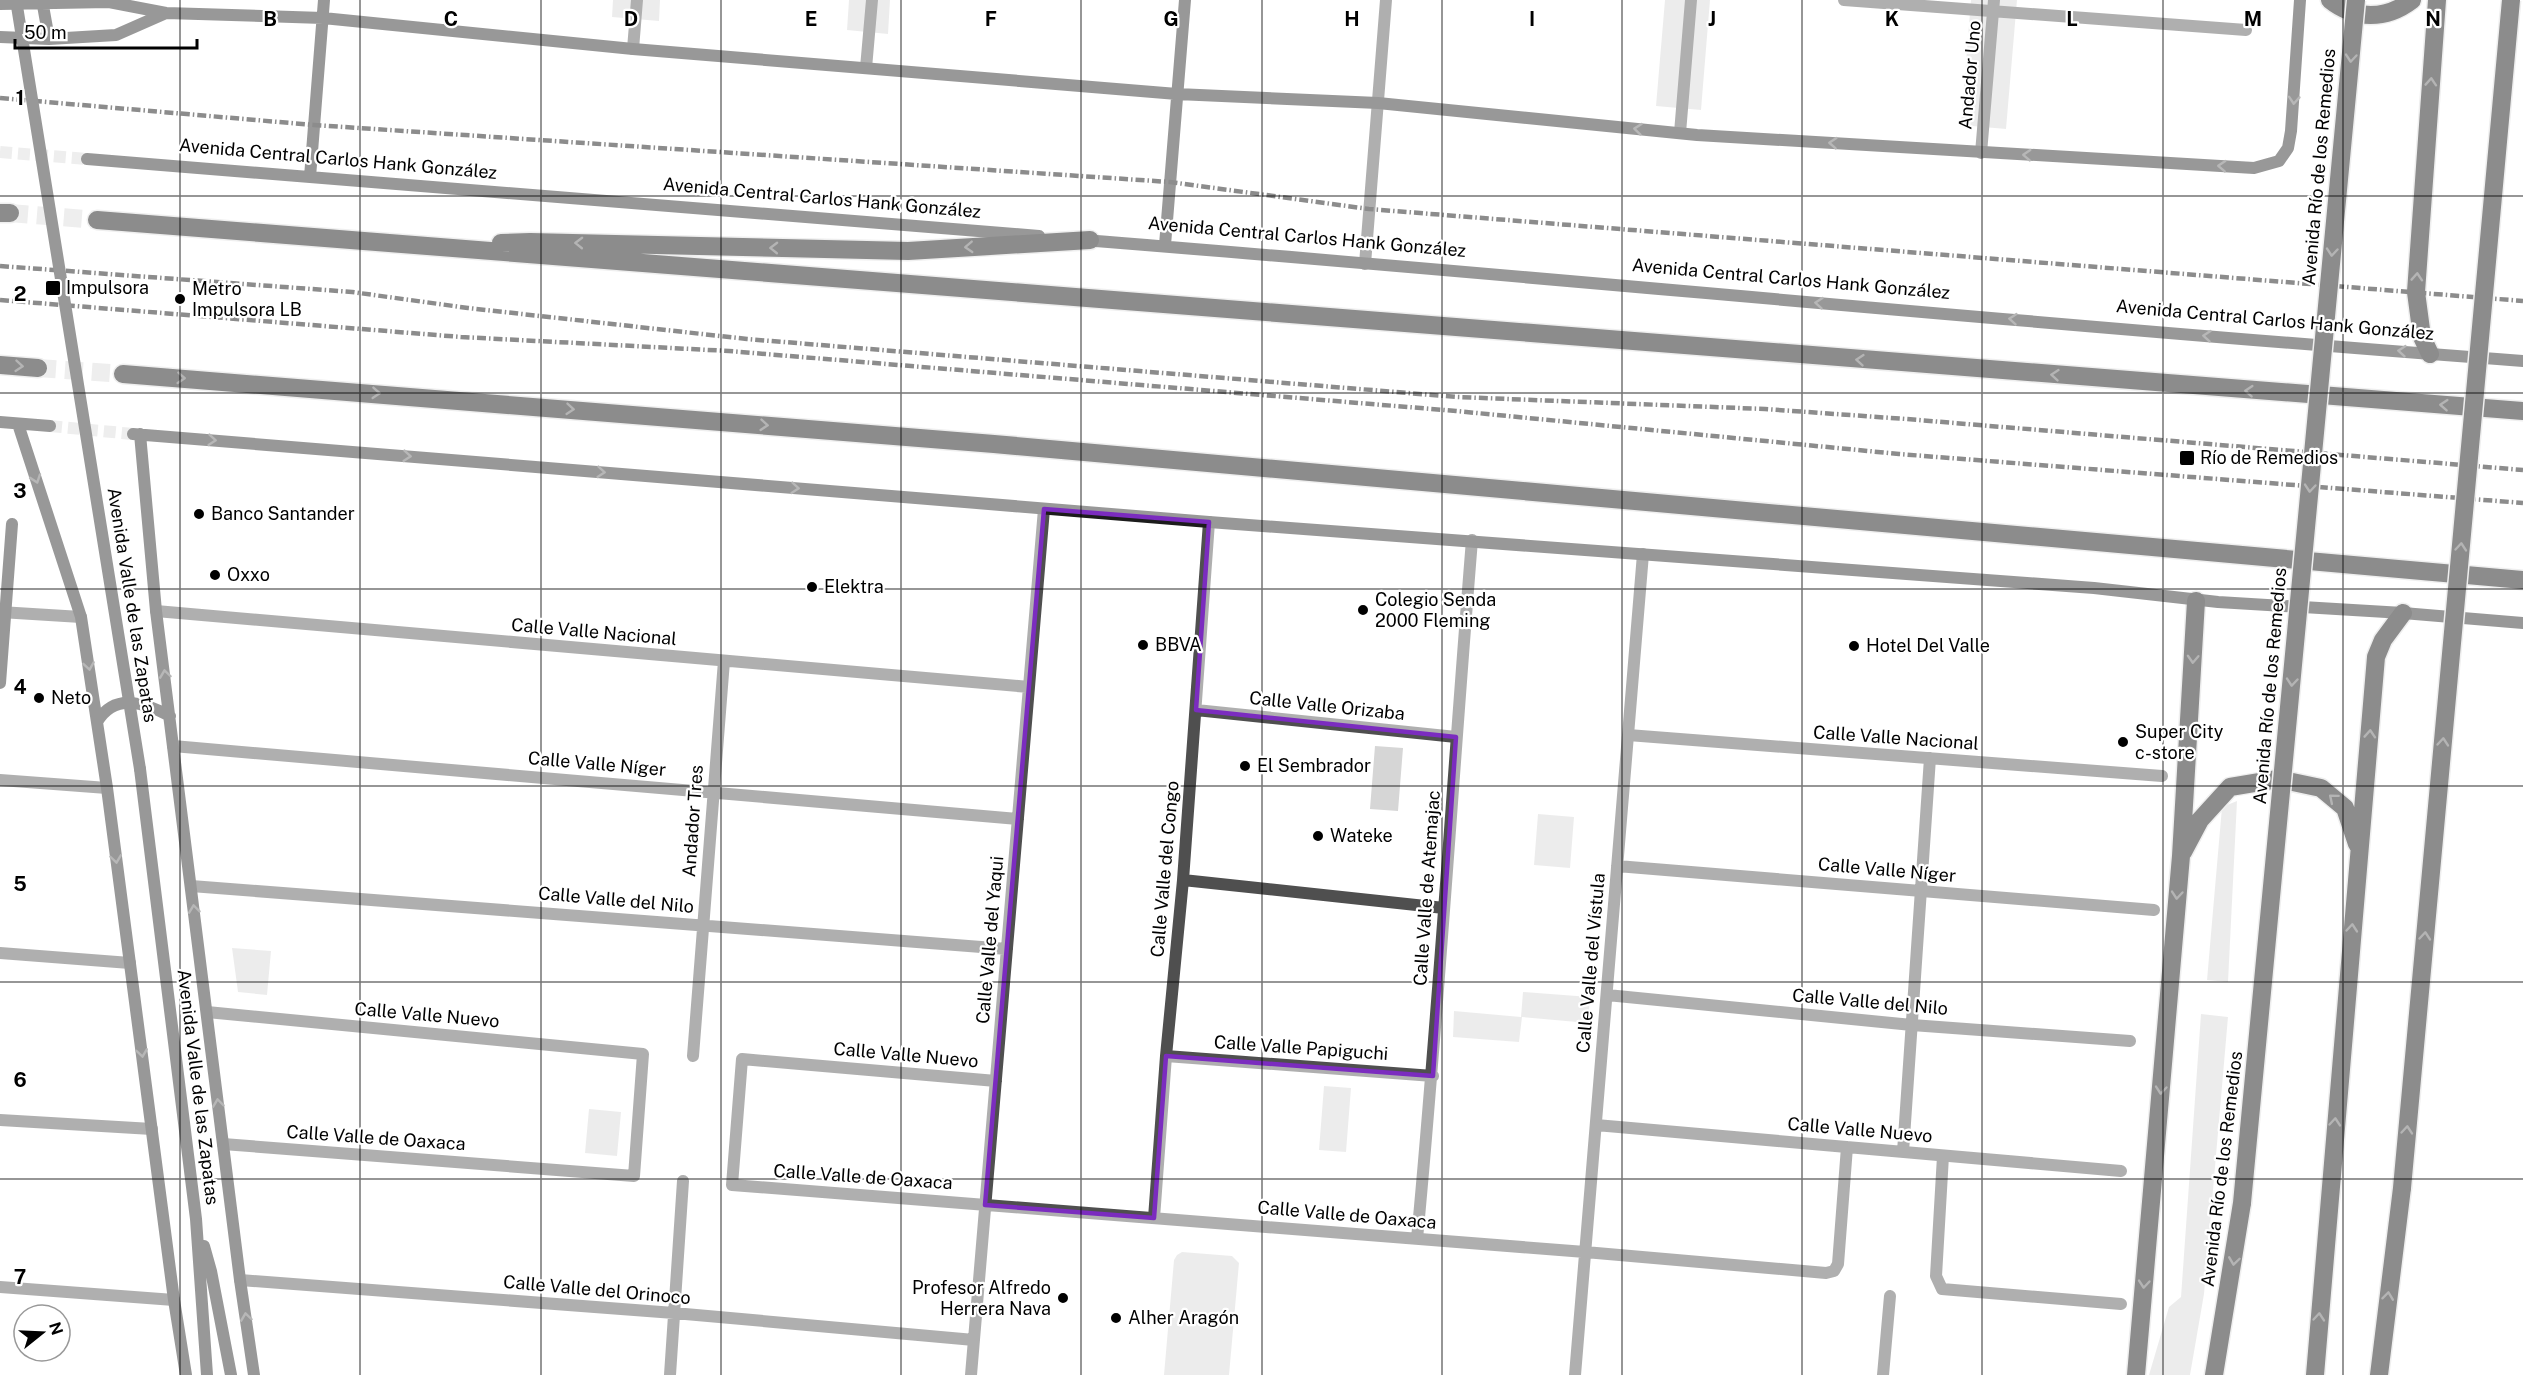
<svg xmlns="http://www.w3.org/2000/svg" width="2523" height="1375" font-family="'Public Sans',sans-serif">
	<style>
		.green { fill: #d6d6d6 }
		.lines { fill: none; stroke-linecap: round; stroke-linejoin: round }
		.secondary-tunnel { stroke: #d9d9d9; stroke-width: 12; stroke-dasharray: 12 6; stroke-linecap: butt }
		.highway-tunnel { stroke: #d9d9d9; stroke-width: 18; stroke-dasharray: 18 9; stroke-linecap: butt }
		.highway-casing { stroke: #dbdbdb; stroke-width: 21 }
		.street { stroke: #4f4f4f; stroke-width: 12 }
		.secondary { stroke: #1c1c1c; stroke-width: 12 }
		.highway { stroke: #000; stroke-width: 18 }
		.rail { stroke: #000; stroke-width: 4.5; stroke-dasharray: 9 3 1.5 3; stroke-linecap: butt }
		.highway-bridge-casing { stroke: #dbdbdb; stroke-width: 21; stroke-linecap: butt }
		.secondary-bridge { stroke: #1c1c1c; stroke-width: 12 }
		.highway-bridge { stroke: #000; stroke-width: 18 }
		.oneway { stroke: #595959 }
		.oneway2 { stroke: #606060 }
		.marked { fill: none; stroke: #7b2cbf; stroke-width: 4.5; stroke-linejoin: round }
		.grid { fill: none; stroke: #000; stroke-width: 1.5; stroke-opacity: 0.55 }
		.poi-dot { fill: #000; stroke: #fff; stroke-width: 2 }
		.labels { text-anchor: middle; stroke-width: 4.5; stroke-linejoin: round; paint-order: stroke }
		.street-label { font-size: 18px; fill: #000; stroke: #fff }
		.poi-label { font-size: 18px; fill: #000; stroke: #fff; text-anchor: start }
		.grid-label { font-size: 20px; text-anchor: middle; font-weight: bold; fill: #000; stroke: #fff; stroke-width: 4.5; stroke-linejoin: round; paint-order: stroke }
	</style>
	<rect width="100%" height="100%" fill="#fff"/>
	<path class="green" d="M613,0H660L659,21L612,17Z
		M849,0H890L888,34L847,30Z
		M1665,0H1710L1701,110L1656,106Z
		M1971,0H2017L2006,129L1961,125Z
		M1375,746L1403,748L1398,811L1370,809Z
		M2237,801L2228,982L2207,980L2222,807Z
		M1538,814L1574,817L1570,868L1534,865Z
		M232,948L271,951L267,995L238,992Z
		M1523,992L1590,997L1588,1023L1522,1017L1519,1042L1453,1037L1454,1011L1521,1017Z
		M2201,1014L2228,1017L2204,1294L2190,1375H2149L2169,1307L2181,1297Z
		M1324,1086L1351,1088L1346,1152L1319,1150Z
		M589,1109L621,1112L617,1156L585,1153Z
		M1182,1252L1232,1256L1239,1263L1229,1375H1164L1174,1260L1177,1255Z"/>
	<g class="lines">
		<path class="secondary-tunnel" d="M0,152L87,159
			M50,426L133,434"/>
		<path class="highway-tunnel" d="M10,213L97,220
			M38,368L123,374"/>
		<g class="highway-casing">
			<path id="highway" d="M2330,0C2355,20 2386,20 2412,0
				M0,213H10
				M97,220L2523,411
				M501,243L530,242L908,251L1090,240
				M2430,354L2422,337L2416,292L2437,0
				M0,365L38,368
				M123,374L994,444L2523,580
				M2183,852L2200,820L2230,787L2278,779L2321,788L2345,808L2357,844
				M2136,1375L2181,856L2196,601
				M2214,1375L2242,1203
				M2315,1375L2376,657L2383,640L2403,613
				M2379,1375L2402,1188"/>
		</g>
		<path class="street" d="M1844,0L2246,30
			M633,49L637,0
			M866,68L872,0
			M1680,133L1691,0
			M1981,153L1994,0
			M1365,264L1386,0
			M156,611L1029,687
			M0,612L81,617
			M1196,710L1456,737
			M1628,735L2162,776
			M173,746L1018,819
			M0,780L107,788
			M1617,866L2154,910
			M1183,880L1444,908
			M191,886L1007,949
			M0,953L130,963
			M1607,995L1912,1025L2130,1041
			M207,1012L643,1054L634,1176L223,1144
			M693,1056L724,661
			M1166,1056L1433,1076
			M996,1081L742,1059L732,1185L1585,1252L1826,1273L1834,1271L1838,1264L1847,1147
			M0,1120L152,1129
			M1596,1125L2121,1171
			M1903,1152L1930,758
			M1943,1156L1936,1276L1942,1289L2121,1304
			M1154,1218L1166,1056L1183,880L1209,522
			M1417,1239C1439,1006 1453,773 1472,540
			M240,1280L674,1313L974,1340
			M0,1287L174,1300
			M670,1375L683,1181
			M971,1375L1044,509
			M1575,1375L1643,554
			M1883,1375L1890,1296"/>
		<path class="secondary" d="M42,0L49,39
			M0,4L109,2L166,13L323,18L633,49L1177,94L1378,103L1697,135L2254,168L2279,161L2288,148L2291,131L2300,0
			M0,37L49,39L116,35L166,13
			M87,159L1039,236
			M310,177L324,0
			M1083,240C1563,278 2043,326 2523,361
			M1165,245L1185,0
			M0,422L50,426
			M18,424L81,617L107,788L174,1300L186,1375
			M133,434L1209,522L2094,588L2218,602L2403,613L2523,623
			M140,434L156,611L240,1280L254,1375
			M0,683L12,524
			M97,722C115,692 145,703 170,716
			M140,769L196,1219L207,1375
			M204,1246L211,1271L231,1375"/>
		<use href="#highway" class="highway"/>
		<path class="rail" d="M0,98L314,125L1170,182L1369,209L2523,301
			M0,266L352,292L468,308L747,339L1457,397L1765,409L1906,419L2523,470
			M0,300L461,337L729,351L1456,411L1899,454L2523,503"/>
		<g class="highway-bridge-casing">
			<path id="highway-bridge" d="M2402,1188L2511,0
				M2242,1203L2356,0"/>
		</g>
		<path class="secondary-bridge" d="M16,0L140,769"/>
		<use href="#highway-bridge" class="highway-bridge"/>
	</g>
	<defs><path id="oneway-chevron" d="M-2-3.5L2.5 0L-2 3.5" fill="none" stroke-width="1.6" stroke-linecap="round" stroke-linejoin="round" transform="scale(1.5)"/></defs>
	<g class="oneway">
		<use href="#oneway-chevron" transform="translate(2351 58) rotate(95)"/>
		<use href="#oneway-chevron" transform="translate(2431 82) rotate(-86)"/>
		<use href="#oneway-chevron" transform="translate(579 243) rotate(-179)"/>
		<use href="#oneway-chevron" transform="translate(969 247) rotate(177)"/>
		<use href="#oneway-chevron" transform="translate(774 248) rotate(-179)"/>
		<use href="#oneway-chevron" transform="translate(2332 252) rotate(95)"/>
		<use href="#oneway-chevron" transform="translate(2417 277) rotate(-86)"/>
		<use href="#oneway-chevron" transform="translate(1860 360) rotate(-175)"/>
		<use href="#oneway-chevron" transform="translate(19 366) rotate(5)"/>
		<use href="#oneway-chevron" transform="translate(2055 375) rotate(-175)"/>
		<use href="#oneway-chevron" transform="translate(181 378) rotate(4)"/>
		<use href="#oneway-chevron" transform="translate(2249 391) rotate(-176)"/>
		<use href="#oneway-chevron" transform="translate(376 393) rotate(4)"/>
		<use href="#oneway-chevron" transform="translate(2444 405) rotate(-176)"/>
		<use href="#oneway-chevron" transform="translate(570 409) rotate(5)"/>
		<use href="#oneway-chevron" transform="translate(764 425) rotate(5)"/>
		<use href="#oneway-chevron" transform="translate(2310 488) rotate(95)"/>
		<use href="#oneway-chevron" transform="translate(2461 547) rotate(-85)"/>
		<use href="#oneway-chevron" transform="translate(2193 659) rotate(93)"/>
		<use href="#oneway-chevron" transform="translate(2292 682) rotate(95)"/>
		<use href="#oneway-chevron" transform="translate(2370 734) rotate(-86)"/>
		<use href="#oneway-chevron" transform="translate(2443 742) rotate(-85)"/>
		<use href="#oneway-chevron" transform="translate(2333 798) rotate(-140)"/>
		<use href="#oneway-chevron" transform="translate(2177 895) rotate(95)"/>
		<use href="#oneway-chevron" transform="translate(2352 928) rotate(-85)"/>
		<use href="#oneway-chevron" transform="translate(2425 936) rotate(-85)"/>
		<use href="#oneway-chevron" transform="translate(2161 1090) rotate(95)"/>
		<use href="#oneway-chevron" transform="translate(2335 1122) rotate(-85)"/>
		<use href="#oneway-chevron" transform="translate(2407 1130) rotate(-85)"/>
		<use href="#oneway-chevron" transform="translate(2234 1261) rotate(98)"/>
		<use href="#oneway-chevron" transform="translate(2144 1284) rotate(95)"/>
		<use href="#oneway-chevron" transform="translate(2388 1296) rotate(-83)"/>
		<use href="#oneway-chevron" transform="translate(2319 1317) rotate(-85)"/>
	</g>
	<g class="oneway2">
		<use href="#oneway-chevron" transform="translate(2294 100) rotate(94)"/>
		<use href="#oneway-chevron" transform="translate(1638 129) rotate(-174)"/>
		<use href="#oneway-chevron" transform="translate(1833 143) rotate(-176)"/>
		<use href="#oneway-chevron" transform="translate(2027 155) rotate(-177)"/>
		<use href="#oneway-chevron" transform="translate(2222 166) rotate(-177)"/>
		<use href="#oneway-chevron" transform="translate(1819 303) rotate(-175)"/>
		<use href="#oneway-chevron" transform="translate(2013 319) rotate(-175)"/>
		<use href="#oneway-chevron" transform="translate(2207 336) rotate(-175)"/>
		<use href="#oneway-chevron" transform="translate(2402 351) rotate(-175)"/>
		<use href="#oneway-chevron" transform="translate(212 440) rotate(5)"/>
		<use href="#oneway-chevron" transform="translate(407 456) rotate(5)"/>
		<use href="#oneway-chevron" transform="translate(601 472) rotate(5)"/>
		<use href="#oneway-chevron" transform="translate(36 479) rotate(71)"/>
		<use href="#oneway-chevron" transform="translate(795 488) rotate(5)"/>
		<use href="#oneway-chevron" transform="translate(89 666) rotate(81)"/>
		<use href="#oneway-chevron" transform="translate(165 674) rotate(-98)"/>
		<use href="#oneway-chevron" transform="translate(116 859) rotate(82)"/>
		<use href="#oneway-chevron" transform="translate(194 909) rotate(-97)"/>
		<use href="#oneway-chevron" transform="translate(142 1053) rotate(82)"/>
		<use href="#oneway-chevron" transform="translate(218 1103) rotate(-97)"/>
		<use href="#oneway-chevron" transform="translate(246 1317) rotate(-98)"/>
	</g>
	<path d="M0 0H2523V1375H0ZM1044,509L1209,522L1196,710L1456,737L1433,1076L1166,1056L1154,1218L985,1205Z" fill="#fff" fill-opacity=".55" fill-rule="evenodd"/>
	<path class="marked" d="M1044,509L1209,522L1196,710L1456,737L1433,1076L1166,1056L1154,1218L985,1205Z"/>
	<path class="grid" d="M180,0V1375M360,0V1375M541,0V1375M721,0V1375M901,0V1375M1081,0V1375M1262,0V1375M1442,0V1375M1622,0V1375M1802,0V1375M1982,0V1375M2163,0V1375M2343,0V1375M0,196H2523M0,393H2523M0,589H2523M0,786H2523M0,982H2523M0,1179H2523"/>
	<g class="poi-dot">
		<rect x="45" y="280" width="16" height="16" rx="3"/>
		<circle cx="180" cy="299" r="6"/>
		<rect x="2179" y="450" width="16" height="16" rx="3"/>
		<circle cx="199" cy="514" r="6"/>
		<circle cx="215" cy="575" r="6"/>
		<circle cx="812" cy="587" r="6"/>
		<circle cx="1363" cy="610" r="6"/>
		<circle cx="1143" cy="645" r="6"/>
		<circle cx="1854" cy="646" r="6"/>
		<circle cx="39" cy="698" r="6"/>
		<circle cx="2123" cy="742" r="6"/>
		<circle cx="1245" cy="766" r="6"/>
		<circle cx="1318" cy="836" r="6"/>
		<circle cx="1063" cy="1298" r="6"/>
		<circle cx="1116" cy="1318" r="6"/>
	</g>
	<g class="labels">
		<g class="street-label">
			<text transform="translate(1970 75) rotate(-85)" y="6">Andador Uno</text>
			<text transform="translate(338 159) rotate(5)" y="6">Avenida Central Carlos Hank González</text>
			<text transform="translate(2319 167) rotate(-85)" y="6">Avenida Río de los Remedios</text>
			<text transform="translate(822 198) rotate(5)" y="6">Avenida Central Carlos Hank González</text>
			<text transform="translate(1307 237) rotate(5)" y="6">Avenida Central Carlos Hank González</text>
			<text transform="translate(1791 279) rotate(5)" y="6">Avenida Central Carlos Hank González</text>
			<text transform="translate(2275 320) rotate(5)" y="6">Avenida Central Carlos Hank González</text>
			<text transform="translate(132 605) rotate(81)" y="6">Avenida Valle de las Zapatas</text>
			<text transform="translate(594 632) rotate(5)" y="6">Calle Valle Nacional</text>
			<text transform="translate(2270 686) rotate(-85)" y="6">Avenida Río de los Remedios</text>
			<text transform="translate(1327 706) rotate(6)" y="6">Calle Valle Orizaba</text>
			<text transform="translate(1896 738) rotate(4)" y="6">Calle Valle Nacional</text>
			<text transform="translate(597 764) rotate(5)" y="6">Calle Valle Níger</text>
			<text transform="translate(693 821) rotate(-86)" y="6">Andador Tres</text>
			<text transform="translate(1165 869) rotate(-85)" y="6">Calle Valle del Congo</text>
			<text transform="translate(1887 870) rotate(5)" y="6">Calle Valle Níger</text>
			<text transform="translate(1427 888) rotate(-86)" y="6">Calle Valle de Atemajac</text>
			<text transform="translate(616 900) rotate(5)" y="6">Calle Valle del Nilo</text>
			<text transform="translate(990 940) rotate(-85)" y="6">Calle Valle del Yaqui</text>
			<text transform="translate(1591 963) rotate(-85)" y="6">Calle Valle del Vístula</text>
			<text transform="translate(1870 1002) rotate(5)" y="6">Calle Valle del Nilo</text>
			<text transform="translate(427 1015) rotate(5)" y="6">Calle Valle Nuevo</text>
			<text transform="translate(1301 1048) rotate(4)" y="6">Calle Valle Papiguchi</text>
			<text transform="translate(906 1055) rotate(5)" y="6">Calle Valle Nuevo</text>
			<text transform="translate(198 1087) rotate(83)" y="6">Avenida Valle de las Zapatas</text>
			<text transform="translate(1860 1130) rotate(5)" y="6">Calle Valle Nuevo</text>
			<text transform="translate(376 1138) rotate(4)" y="6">Calle Valle de Oaxaca</text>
			<text transform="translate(2222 1169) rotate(-83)" y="6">Avenida Río de los Remedios</text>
			<text transform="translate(863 1177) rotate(4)" y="6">Calle Valle de Oaxaca</text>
			<text transform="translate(1347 1215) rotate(5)" y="6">Calle Valle de Oaxaca</text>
			<text transform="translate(597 1290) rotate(5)" y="6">Calle Valle del Orinoco</text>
		</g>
		<g class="poi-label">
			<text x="66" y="294">Impulsora</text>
			<text x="192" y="295">Metro<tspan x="192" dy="21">Impulsora LB</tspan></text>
			<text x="2200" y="464">Río de Remedios</text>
			<text x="211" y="520">Banco Santander</text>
			<text x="227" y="581">Oxxo</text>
			<text x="824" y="593">Elektra</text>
			<text x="1375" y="606">Colegio Senda<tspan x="1375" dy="21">2000 Fleming</tspan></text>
			<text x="1155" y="651">BBVA</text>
			<text x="1866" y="652">Hotel Del Valle</text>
			<text x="51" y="704">Neto</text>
			<text x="2135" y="738">Super City<tspan x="2135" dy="21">c-store</tspan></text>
			<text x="1257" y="772">El Sembrador</text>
			<text x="1330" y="842">Wateke</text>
			<text x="1051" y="1294" text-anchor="end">Profesor Alfredo<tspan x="1051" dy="21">Herrera Nava</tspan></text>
			<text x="1128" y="1324">Alher Aragón</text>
		</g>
	</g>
	<g class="grid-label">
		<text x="270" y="26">B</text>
		<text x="451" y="26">C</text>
		<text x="631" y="26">D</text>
		<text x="811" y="26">E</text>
		<text x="991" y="26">F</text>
		<text x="1171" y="26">G</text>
		<text x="1352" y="26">H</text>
		<text x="1532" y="26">I</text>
		<text x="1712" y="26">J</text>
		<text x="1892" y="26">K</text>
		<text x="2072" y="26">L</text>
		<text x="2253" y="26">M</text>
		<text x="2433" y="26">N</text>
		<text x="20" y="105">1</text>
		<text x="20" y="301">2</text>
		<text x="20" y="498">3</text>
		<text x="20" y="694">4</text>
		<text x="20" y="891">5</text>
		<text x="20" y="1087">6</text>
		<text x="20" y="1284">7</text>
	</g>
	<g transform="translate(42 1333) rotate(72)"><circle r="28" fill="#ffffff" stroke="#999999" stroke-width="1.5"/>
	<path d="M0-4.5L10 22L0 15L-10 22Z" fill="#000000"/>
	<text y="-9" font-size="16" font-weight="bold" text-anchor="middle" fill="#000000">N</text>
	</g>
	<path d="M15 39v9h182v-9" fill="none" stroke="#000000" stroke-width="3"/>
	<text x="24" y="39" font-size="18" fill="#000000" stroke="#ffffff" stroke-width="4.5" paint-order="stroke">50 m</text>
</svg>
